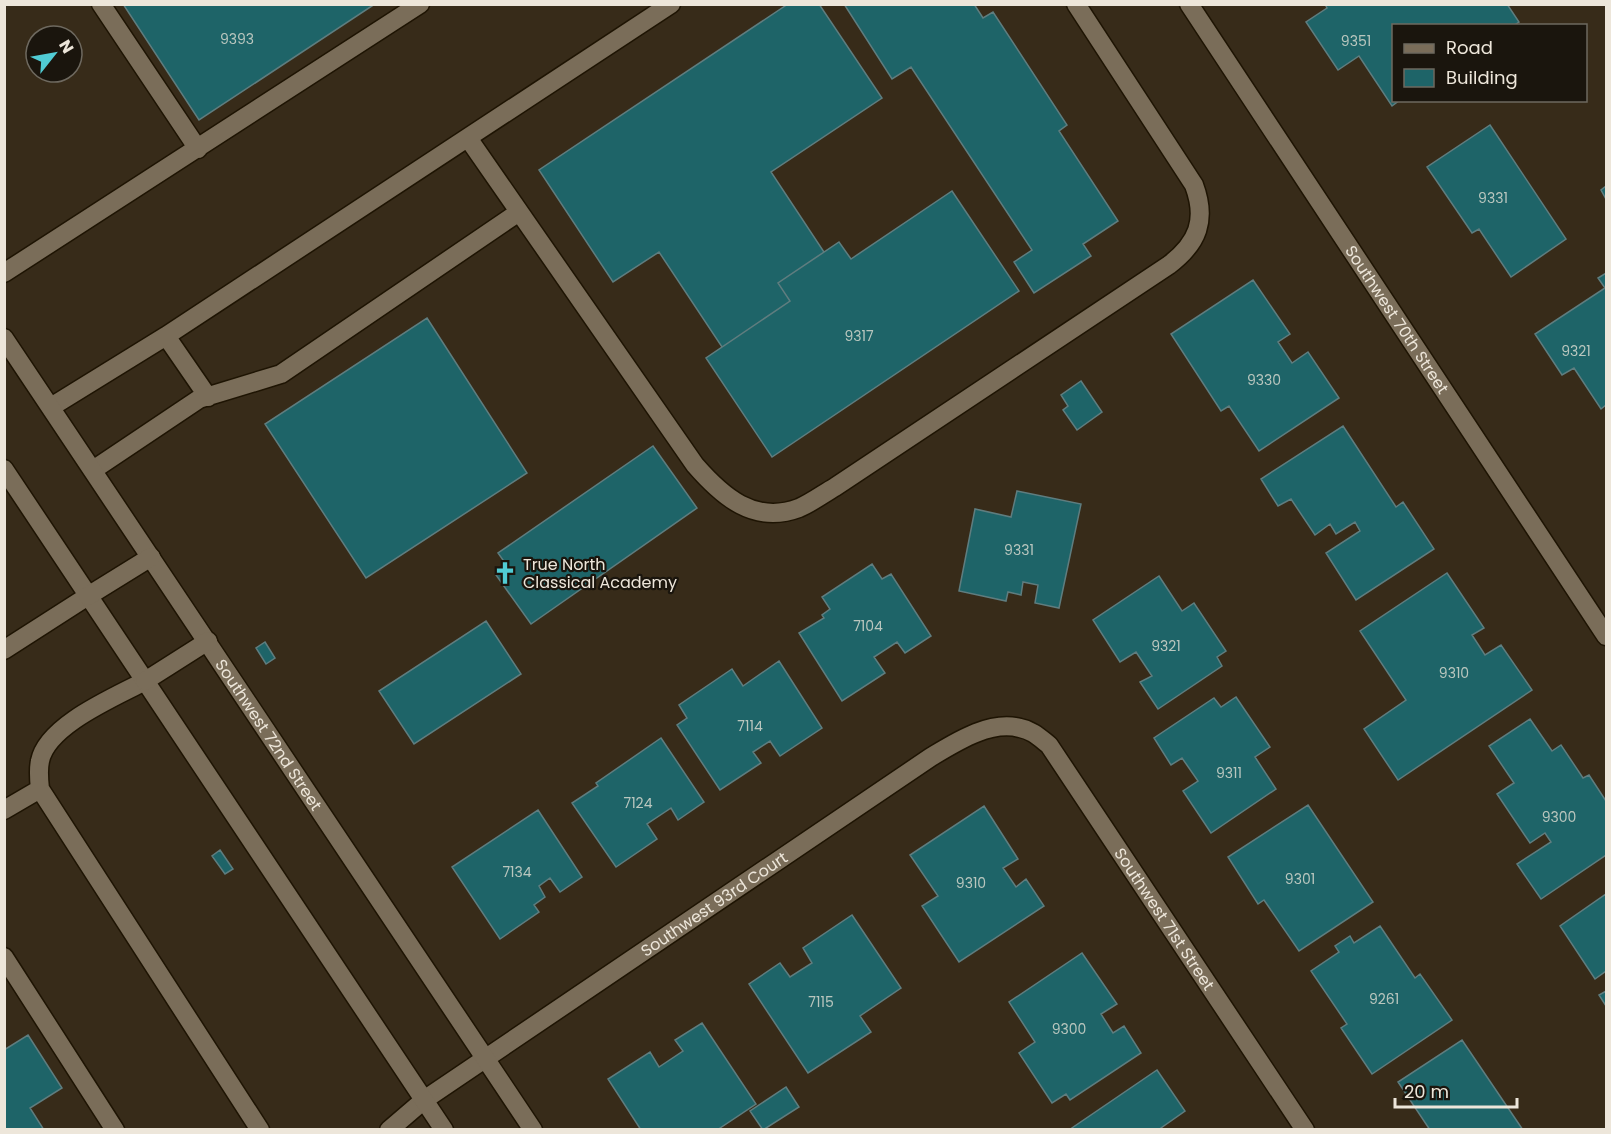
<svg xmlns="http://www.w3.org/2000/svg" width="1611" height="1134" font-family="Poppins,sans-serif">
	<style>
		.building { fill: #1e6468; stroke: #5f7d7f; stroke-width: 1.5 }
		.lines { fill: none; stroke-linecap: round; stroke-linejoin: round }
		.lane-casing { stroke: #1e1403; stroke-width: 21 }
		.street-casing { stroke: #1e1403; stroke-width: 21 }
		.secondary-casing { stroke: #1e1403; stroke-width: 21 }
		.lane { stroke: #7a6d59; stroke-width: 18 }
		.street { stroke: #7a6d59; stroke-width: 18 }
		.secondary { stroke: #7a6d59; stroke-width: 18 }
		.labels { text-anchor: middle; stroke-width: 4.5; stroke-linejoin: round; paint-order: stroke }
		.number-label { font-size: 14px; fill: #b9c6be }
		.street-label { font-size: 16px; fill: #ede6da; stroke: #1a150d }
		.poi-label { font-size: 16px; fill: #ede6da; stroke: #1a150d; text-anchor: start }
	</style>
	<rect width="100%" height="100%" fill="#372b19"/>
	<path class="building" d="M123,4H375L199,120Z
		M788,4H819L882,98L771,172L824,252L778,283L790,301L722,347L659,252L613,282L539,170Z
		M844,4H974L983,18L993,12L1067,125L1059,131L1118,221L1083,244L1091,256L1034,293L1014,262L1032,250L911,67L892,79Z
		M1325,4H1507L1519,22L1513,26H1394V100H1400L1392,106L1359,56L1338,70L1306,22L1327,8Z
		M1490,125L1566,239L1511,277L1479,229L1472,233L1427,167Z
		M1606,186V199L1601,190Z
		M952,191L1019,291L772,457L706,358L790,301L778,283L839,242L851,259Z
		M1606,273V405L1601,409L1574,368L1562,375L1535,334L1605,288L1598,278Z
		M1253,280L1290,334L1278,342L1292,363L1308,352L1339,398L1259,451L1229,406L1221,411L1171,334Z
		M427,318L527,473L366,578L265,424Z
		M1081,381L1102,412L1077,430L1063,410L1068,406L1061,395Z
		M1343,426L1396,507L1403,502L1434,549L1356,600L1326,553L1360,531L1355,522L1336,534L1330,524L1315,535L1291,499L1278,506L1261,479Z
		M653,446L697,508L531,624L496,575L508,567L498,553Z
		M1017,491L1081,504L1059,608L1035,603L1038,585L1023,582L1021,595L1008,592L1006,601L959,591L975,509L1011,517Z
		M872,564L882,579L891,574L931,636L905,653L897,642L874,657L885,673L842,701L799,633L824,618L822,615L830,609L822,597Z
		M1447,573L1484,628L1472,635L1485,655L1501,645L1532,690L1398,780L1364,729L1406,700L1360,631Z
		M1159,576L1182,611L1194,603L1226,651L1217,657L1222,666L1158,709L1140,682L1152,676L1136,652L1120,662L1093,620Z
		M486,621L521,674L414,744L379,691Z
		M265,642L275,658L266,664L256,648Z
		M779,661L822,728L780,756L770,741L753,752L761,763L720,790L677,725L687,718L679,705L732,669L743,686Z
		M1236,697L1270,747L1255,757L1276,789L1211,833L1183,791L1198,781L1182,758L1171,765L1154,738L1214,698L1221,707Z
		M1530,719L1552,751L1561,745L1583,778L1589,775L1606,801V855L1541,899L1517,864L1551,842L1545,833L1530,843L1497,794L1514,783L1489,746Z
		M661,738L704,802L678,820L671,808L647,824L657,839L616,867L572,803L598,786L596,783Z
		M1308,805L1373,902L1299,951L1264,900L1258,904L1228,857Z
		M984,806L1018,859L1003,868L1016,887L1026,879L1044,906L959,962L922,906L938,896L910,855Z
		M538,810L582,877L560,892L550,878L539,886L545,897L534,905L539,912L500,939L452,867Z
		M220,850L233,869L225,874L212,856Z
		M1606,894V971L1595,979L1560,926Z
		M852,915L901,988L860,1016L871,1032L808,1073L749,984L780,963L790,977L812,963L803,948Z
		M1380,926L1415,978L1420,974L1452,1020L1372,1074L1341,1028L1347,1024L1311,971L1339,952L1335,946L1350,936L1354,943Z
		M1082,953L1117,1004L1101,1014L1113,1033L1124,1026L1141,1053L1070,1100L1066,1094L1052,1103L1019,1053L1035,1042L1009,1002Z
		M1606,991V1006L1599,995Z
		M702,1023L756,1104L717,1130H641L608,1079L650,1052L659,1067L683,1051L675,1040Z
		M28,1035L62,1088L30,1108L44,1130H4V1050Z
		M1462,1040L1523,1130H1430L1398,1082Z
		M1157,1070L1185,1111L1158,1130H1069Z
		M786,1087L799,1107L763,1130L750,1111Z"/>
	<g class="lines">
		<g class="lane-casing">
			<path id="lane" d="M101,4L198,149
				M468,138L695,465C722,496 754,525 799,508C811,503 823,494 835,487L1169,265C1198,243 1207,220 1194,185L1076,4
				M4,273L420,4
				M166,336L208,397
				M51,407L166,336L671,4
				M93,470L199,399L281,374L519,212
				M4,650L88,596
				M145,681C115,697 47,725 40,761C38,770 39,780 40,789L260,1130
				M4,810L40,789
				M4,957L115,1130
				M389,1130L424,1100"/>
		</g>
		<g class="street-casing">
			<g id="street">
				<path id="s1" d="M1189,4L1606,636"/>
				<path id="s2" d="M424,1100L931,757C956,742 990,720 1020,728C1032,730 1040,738 1049,745L1305,1130"/>
			</g>
		</g>
		<g class="secondary-casing">
			<g id="secondary">
				<path id="s3" d="M4,338L533,1130"/>
				<path d="M4,469L444,1130"/>
				<path d="M88,596L151,557"/>
				<path d="M145,681L208,641"/>
			</g>
		</g>
		<use href="#lane" class="lane"/>
		<use href="#street" class="street"/>
		<use href="#secondary" class="secondary"/>
	</g>
	<defs>
		<g id="church-bare" transform="scale(1.8)"><path d="M-1.2-6h2.4v3.5h3.3v2.4h-3.3V6h-2.4V-.1h-3.3v-2.4h3.3Z" fill="#51ccd4" stroke="#1a150d" stroke-width="2.5" paint-order="stroke"/></g>
	</defs>
	<g fill-rule="evenodd">
		<use href="#church-bare" x="505" y="573"/>
	</g>
	<g class="labels">
		<g class="number-label">
			<text x="237" y="44">9393</text>
			<text x="1356" y="46">9351</text>
			<text x="1493" y="203">9331</text>
			<text x="859" y="341">9317</text>
			<text x="1576" y="356">9321</text>
			<text x="1264" y="385">9330</text>
			<text x="1019" y="555">9331</text>
			<text x="868" y="631">7104</text>
			<text x="1166" y="651">9321</text>
			<text x="1454" y="678">9310</text>
			<text x="750" y="731">7114</text>
			<text x="1229" y="778">9311</text>
			<text x="638" y="808">7124</text>
			<text x="1559" y="822">9300</text>
			<text x="517" y="877">7134</text>
			<text x="1300" y="884">9301</text>
			<text x="971" y="888">9310</text>
			<text x="1384" y="1004">9261</text>
			<text x="821" y="1007">7115</text>
			<text x="1069" y="1034">9300</text>
		</g>
		<g class="street-label">
			<text dy="6" stroke="none"><textPath href="#s1" startOffset="378">Southwest 70th Street</textPath></text>
			<text dy="6" stroke="none"><textPath href="#s3" startOffset="477">Southwest 72nd Street</textPath></text>
			<text dy="6" stroke="none"><textPath href="#s2" startOffset="350">Southwest 93rd Court</textPath></text>
			<text dy="6" stroke="none"><textPath href="#s2" startOffset="951">Southwest 71st Street</textPath></text>
		</g>
		<g class="poi-label">
			<text x="523" y="570">True North<tspan x="523" dy="18">Classical Academy</tspan></text>
		</g>
	</g>
	<rect width="1611" height="1134" fill="none" stroke="#ede6da" stroke-width="12"/>
	<rect x="1392" y="24" width="195" height="78" fill="#1a150d" stroke="#6e695f" stroke-width="1.5"/>
	<rect x="1404" y="44" width="30" height="9" fill="#7a6d59" stroke="#6e695f" stroke-width="1.5"/>
	<text x="1446" y="54" font-size="18" fill="#ede6da">Road</text>
	<rect x="1404" y="69" width="30" height="18" fill="#1e6468" stroke="#6e695f" stroke-width="1.5"/>
	<text x="1446" y="84" font-size="18" fill="#ede6da">Building</text>
	<g transform="translate(54 54) rotate(59)"><circle r="28" fill="#1a150d" stroke="#6e695f" stroke-width="1.5"/>
	<path d="M0-4.5L10 22L0 15L-10 22Z" fill="#51ccd4"/>
	<text y="-9" font-size="16" font-weight="bold" text-anchor="middle" fill="#ede6da">N</text>
	</g>
	<path d="M1395 1098v9h122v-9" fill="none" stroke="#ede6da" stroke-width="3"/>
	<text x="1404" y="1098" font-size="18" fill="#ede6da" stroke="#1a150d" stroke-width="4.5" paint-order="stroke">20 m</text>
</svg>
